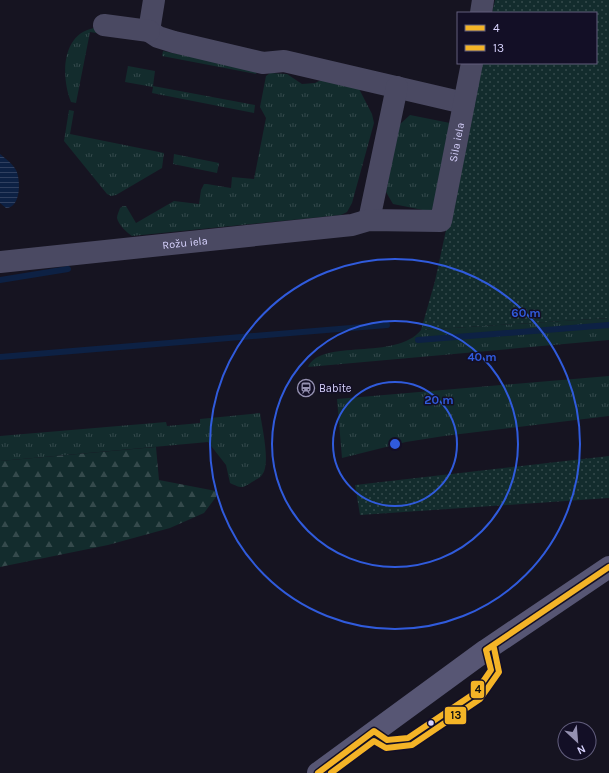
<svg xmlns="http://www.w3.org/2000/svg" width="609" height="773" font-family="Karla,sans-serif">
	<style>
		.grass { fill: url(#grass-tufts) }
		.forest { fill: url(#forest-firs) }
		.park { fill: url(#park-dots) }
		.water { fill: url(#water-rules) }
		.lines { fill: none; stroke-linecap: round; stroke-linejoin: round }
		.stream { stroke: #0d2144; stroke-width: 6 }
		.street { stroke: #4a4962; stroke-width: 22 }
		.secondary { stroke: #575674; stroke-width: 22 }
		.bus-1-casing { stroke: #130f26; stroke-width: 9 }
		.bus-2-casing { stroke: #130f26; stroke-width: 9 }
		.bus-1 { stroke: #f4b427; stroke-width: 6 }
		.bus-2 { stroke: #f4b427; stroke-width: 6 }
		.ring { fill: none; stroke: #305bdc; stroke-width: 2 }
		.bus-dot { fill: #d9d4ff; stroke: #130f26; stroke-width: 1.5 }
		.labels { text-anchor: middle; stroke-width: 3; stroke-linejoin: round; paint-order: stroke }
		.street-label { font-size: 11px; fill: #d9d4ff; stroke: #130f26 }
		.poi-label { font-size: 11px; fill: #d9d4ff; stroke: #130f26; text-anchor: start }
		.centre { fill: #305bdc; stroke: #130f26; stroke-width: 2 }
		.ring-label { font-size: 12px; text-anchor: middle; font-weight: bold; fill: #305bdc; stroke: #130f26; stroke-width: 3; stroke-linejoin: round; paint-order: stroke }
		.line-badge { stroke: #130f26; stroke-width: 1.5 }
		.pale-badge-label { font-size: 11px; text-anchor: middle; font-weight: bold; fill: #111 }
	</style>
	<defs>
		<pattern id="grass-tufts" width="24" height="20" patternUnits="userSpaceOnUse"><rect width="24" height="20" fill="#132c2d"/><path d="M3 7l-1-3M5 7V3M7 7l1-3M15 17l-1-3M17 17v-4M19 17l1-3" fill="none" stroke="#354a4c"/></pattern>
		<pattern id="forest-firs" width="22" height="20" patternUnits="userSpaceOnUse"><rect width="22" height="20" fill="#132c2d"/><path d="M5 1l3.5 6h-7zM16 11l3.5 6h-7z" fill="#354a4c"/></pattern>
		<pattern id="park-dots" width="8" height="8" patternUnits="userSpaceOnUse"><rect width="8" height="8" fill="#132c2d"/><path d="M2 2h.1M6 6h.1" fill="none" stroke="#354a4c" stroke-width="1.8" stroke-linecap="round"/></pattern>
		<pattern id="water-rules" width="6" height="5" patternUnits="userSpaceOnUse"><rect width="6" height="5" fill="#0d2144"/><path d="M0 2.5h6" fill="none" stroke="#304060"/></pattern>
	</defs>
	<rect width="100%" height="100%" fill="#161421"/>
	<path class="grass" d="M94,28L103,34L90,32L76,103L71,102C61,77 61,34 94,28Z
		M163,51L257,70L256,74L162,56Z
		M128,66L155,71L153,86L255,105L254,113L152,93L153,87L125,82Z
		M270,73L287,74L302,84L315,83L325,78L356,83L372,114L374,123L352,203L347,212L341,215L132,236C127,233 118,224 117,218C117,215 119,211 120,208L123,206H126L136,223L174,201L199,204L201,190L204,184H207L231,188L232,177L254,179L266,118L260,107L266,76Z
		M69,110L74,111L70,134L164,153L162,168L116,195L111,196L107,194L64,141Z
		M410,115L450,123L433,212L393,204L386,192L399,125Z
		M174,154L219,163L217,173L173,164Z
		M609,318V340L308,367C321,338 396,361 421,330Z
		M609,376V416L444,436L406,442L342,458L337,399Z
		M260,413C262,427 271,465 262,475C260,478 255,480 252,482C242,489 241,488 230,483L226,465L208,442L0,461V436L166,422L167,426L200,423V419Z"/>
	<path class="forest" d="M156,447L159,480L216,491V497L204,513L170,528L108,545L0,567V461Z"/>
	<path class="park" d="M495,0H609V318L421,330L435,281L482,63H596V13H492Z
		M609,456V498L360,515L355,485Z"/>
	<path class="water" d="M0,154C6,159 12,163 16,170C21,180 21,208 6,208L0,203Z"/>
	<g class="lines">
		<path class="stream" d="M0,280L68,269
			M418,340L609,325
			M0,357L387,325"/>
		<g class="street">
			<path d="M154,0L149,31L158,37L174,42L263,63L284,61L464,103"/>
			<path d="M481,13L483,0"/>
			<path d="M104,25L149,31"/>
			<path d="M369,220L397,87"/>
			<path id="s1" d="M0,262L352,225L369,220L441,221L472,63"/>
		</g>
		<path class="secondary" d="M318,773L486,650L609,567"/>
		<g class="bus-1-casing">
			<path id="bus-1" d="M318,773L374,731L387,740L408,738L475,693L491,670L486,650L609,567"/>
		</g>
		<g class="bus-2-casing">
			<path id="bus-2" d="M331,773L374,741L386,748L412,745L480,699L499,672L494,648"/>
		</g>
		<use href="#bus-1" class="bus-1"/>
		<use href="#bus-2" class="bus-2"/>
	</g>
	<g class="ring">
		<circle cx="395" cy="444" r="62"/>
		<circle cx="395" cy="444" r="123"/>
		<circle cx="395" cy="444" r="185"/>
	</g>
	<defs>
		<g id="station-ring" transform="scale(0.9)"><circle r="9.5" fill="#130f26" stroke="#9591b1" stroke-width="1.5"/><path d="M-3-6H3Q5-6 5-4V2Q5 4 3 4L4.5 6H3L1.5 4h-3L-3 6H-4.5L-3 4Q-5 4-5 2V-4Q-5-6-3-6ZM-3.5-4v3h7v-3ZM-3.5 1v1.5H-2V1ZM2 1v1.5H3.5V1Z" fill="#9591b1"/></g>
	</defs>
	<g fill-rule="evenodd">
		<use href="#station-ring" x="306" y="388"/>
	</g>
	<circle class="bus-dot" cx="431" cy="723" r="3.5"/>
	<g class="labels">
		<g class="street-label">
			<text dy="4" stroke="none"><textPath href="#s1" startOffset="524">Sila iela</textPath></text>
			<text dy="4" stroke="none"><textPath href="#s1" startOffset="186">Rožu iela</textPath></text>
		</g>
		<g class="poi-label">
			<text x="319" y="392">Babīte</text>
		</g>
	</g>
	<circle cx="395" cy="444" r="6" class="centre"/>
	<g class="ring-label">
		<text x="526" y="317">60 m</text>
		<text x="482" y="361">40 m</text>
		<text x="439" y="404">20 m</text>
	</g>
	<g class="line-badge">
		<rect x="470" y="680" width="15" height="19" rx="4" fill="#f4b427"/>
		<rect x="444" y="706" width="23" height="19" rx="4" fill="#f4b427"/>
	</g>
	<g class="pale-badge-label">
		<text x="478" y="693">4</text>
		<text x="456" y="719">13</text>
	</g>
	<rect x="457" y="12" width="140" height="52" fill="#130f26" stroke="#625e7d"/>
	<rect x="465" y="25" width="20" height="6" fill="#f4b427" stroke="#625e7d"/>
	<text x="493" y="32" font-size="12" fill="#d9d4ff">4</text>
	<rect x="465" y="45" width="20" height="6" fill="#f4b427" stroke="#625e7d"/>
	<text x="493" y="52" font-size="12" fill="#d9d4ff">13</text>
	<g transform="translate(577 741) rotate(154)"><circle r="19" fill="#130f26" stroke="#625e7d"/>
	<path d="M0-3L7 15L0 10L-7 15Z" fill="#9591b1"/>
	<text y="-6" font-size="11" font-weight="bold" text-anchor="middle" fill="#d9d4ff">N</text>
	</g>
</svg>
